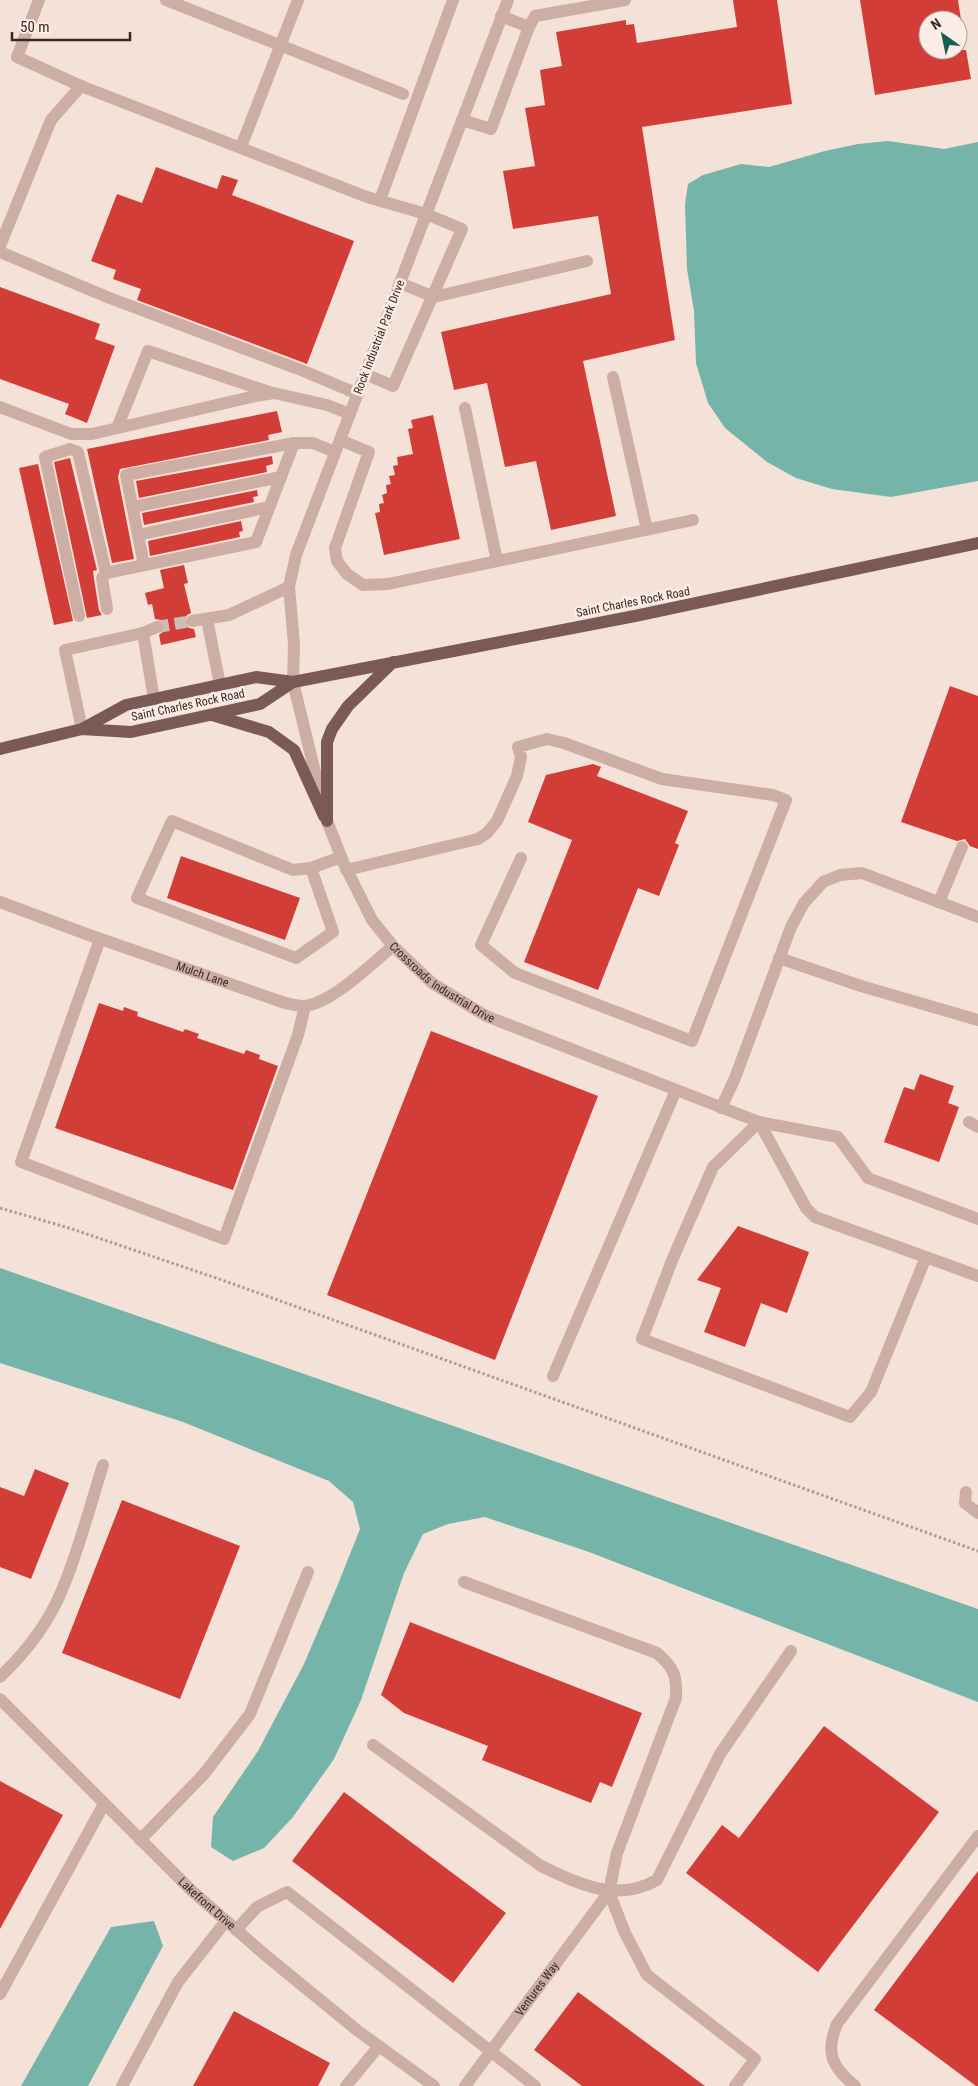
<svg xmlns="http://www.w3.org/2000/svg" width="978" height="2086" font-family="'Roboto Condensed',sans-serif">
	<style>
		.water { fill: #75b4a9 }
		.building { fill: #d33d38 }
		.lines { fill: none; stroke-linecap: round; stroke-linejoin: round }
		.minor-tunnel { stroke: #cebdb5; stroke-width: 12; stroke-dasharray: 12 6; stroke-linecap: butt }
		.path { stroke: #b9978e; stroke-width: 3; stroke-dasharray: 2.5 2.5; stroke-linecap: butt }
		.minor { stroke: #cdaea4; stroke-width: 12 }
		.major { stroke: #7b5a56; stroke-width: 12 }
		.labels { text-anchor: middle; stroke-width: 5; stroke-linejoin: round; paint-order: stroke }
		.street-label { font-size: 12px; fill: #382826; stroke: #fbede6 }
	</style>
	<rect width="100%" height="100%" fill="#f4e2d9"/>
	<path class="water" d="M888,141L944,149L978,142V481L891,497L832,489L796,478L767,462L725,428L708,403L696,363L694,311L687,269L685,204L688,184L703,175L741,164L769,167L825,151L858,144Z
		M0,1268L978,1609V1702L589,1552L485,1517L448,1524L423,1534L404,1573L361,1700L334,1759L293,1817L264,1848L233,1861L211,1847L213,1817L258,1751L304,1664L336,1589L360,1529L353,1502L329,1481L183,1422L0,1363Z
		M154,1921L163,1946L88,2086H21L111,1927Z"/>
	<path class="building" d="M733,0H777L792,104L642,127L675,340L583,361L616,516L551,530L536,461L505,467L487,383L454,390L441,332L611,294L598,216L513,229L503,171L535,166L525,108L545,105L540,70L562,66L556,32L626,20V25L634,24L637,43L737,27Z
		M860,0H958L961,20H928V50H966L971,79L875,95Z
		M156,167L217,189L222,175L238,180L232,195L354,241L307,364L137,300L141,289L113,279L116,270L91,261L117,194L142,203Z
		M0,287L100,324L95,339L115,346L87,423L65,414L69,404L0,379Z
		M277,411L282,432L268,435L269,440L120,469L118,477L134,559L112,563L87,449Z
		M433,415L460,539L384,555L375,513L380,512L379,504L384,503L382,495L387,493L386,485L391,484L389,476L395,475L393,466L398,465L397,457L413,454L408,429L413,428L411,420Z
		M272,456L273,464L266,466L267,472L139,498L136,481Z
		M70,458L97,570L93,571L94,579L99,610L102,615L87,618L54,462Z
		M38,464L73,621L54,625L19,468Z
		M257,490L258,496L253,497L254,502L144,525L142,513Z
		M241,521L243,531L239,532L240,537L150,556L148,541Z
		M184,565L188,583L184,584L191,613L187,615L184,622L189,628L194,629L196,637L161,645L159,635L164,631L165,624L161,620L155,619L152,604L148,605L145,593L164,588L160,570Z
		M950,686L978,696V849L970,846L965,839L957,841L901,822Z
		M593,764L601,767L597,776L688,811L675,843L679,845L659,896L638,888L598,990L524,962L572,840L528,822L546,775Z
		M181,856L300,898L285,940L167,898Z
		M99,1003L123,1011L124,1007L138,1012L137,1016L183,1032L185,1029L199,1034L197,1038L244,1054L246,1050L260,1055L259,1059L278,1066L233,1190L55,1128Z
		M431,1031L598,1096L495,1360L327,1295Z
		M920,1074L954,1086L948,1103L959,1107L939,1162L884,1142L904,1087L914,1090Z
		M738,1226L809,1252L787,1313L761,1303L745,1347L704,1332L721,1288L697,1280Z
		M35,1469L69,1483L31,1579L0,1567V1487L24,1496Z
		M122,1500L240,1546L180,1699L62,1653Z
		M410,1622L642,1713L612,1787L600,1782L591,1803L482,1760L488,1746L404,1713L381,1695Z
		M824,1726L939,1812L818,1972L686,1873L722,1825L739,1838Z
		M0,1781L63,1815L0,1929Z
		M344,1792L506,1913L453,1983L292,1861Z
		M978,1871V2086H976L874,2010Z
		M578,1992L705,2086H582L534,2050Z
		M234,2011L330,2063L318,2086H193Z"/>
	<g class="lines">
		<path class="minor-tunnel" d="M157,627L192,621"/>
		<path class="path" d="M0,1208L69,1228L222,1280L978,1551"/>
		<g class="minor">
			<path d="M39,0L17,57L81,86"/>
			<path d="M166,0L403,94"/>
			<path id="s1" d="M508,0L296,555L289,587L294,644L293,682L327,821L344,864L372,920L393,946L432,983L486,1016L759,1122L838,1137L868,1178L978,1219"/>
			<path d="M529,27L535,16L625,0"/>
			<path d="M462,120L491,129L529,27L501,16"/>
			<path d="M241,147L298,0"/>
			<path d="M380,200L453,0"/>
			<path d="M0,246L51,120L81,86L367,197L426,214L462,229L393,386L365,374"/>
			<path d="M0,252L107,297L306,372L358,394"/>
			<path d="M400,283L434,297L587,261"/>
			<path d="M613,377L647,530"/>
			<path d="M0,407L71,434H92L255,396L274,393L327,405L350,414"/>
			<path d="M465,408L497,561"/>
			<path d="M117,428L148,351L269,392"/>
			<path d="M340,440L369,452L335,548L337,561L347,574L363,585L388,584L693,520"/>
			<path d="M133,507L281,477"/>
			<path d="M138,535L269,507"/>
			<path d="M144,565L126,475L294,443"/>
			<path d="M106,573L102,578L107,609"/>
			<path d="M79,616L45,457L70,449L78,452L106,573L256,542L294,443H313L335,452"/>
			<path d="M207,619L220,685"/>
			<path d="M192,621L229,615L289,587"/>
			<path d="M143,633L154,699"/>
			<path d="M82,729L65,650L143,633L157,627"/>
			<path d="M311,868L333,932L296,958L137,898L172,821L293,870L311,868L341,857"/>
			<path d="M346,870L478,839L487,833L497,821L517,776L521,757L518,747L547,739L564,743L662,779L773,795L786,800L692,1041L515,973L481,945L521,858"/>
			<path id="s2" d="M0,902L89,935L285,1003C291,1004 298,1006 304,1006C331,1004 373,963 393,946"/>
			<path d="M939,902L962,847"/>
			<path d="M100,939L21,1162L224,1239L298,1035L305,1006"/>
			<path d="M779,958L861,986L978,1020"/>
			<path d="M721,1108L735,1078L791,927L804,903L823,882L840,875L862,873L978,917"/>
			<path d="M759,1122L713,1167L673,1258L642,1339L850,1417L871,1392L926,1257"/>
			<path d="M759,1122L806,1208L815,1217L978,1276"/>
			<path d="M969,1122L978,1127"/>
			<path d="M553,1376L676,1090"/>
			<path d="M966,1492L965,1503L978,1513"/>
			<path d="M464,1582L657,1653C674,1668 677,1675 676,1698L617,1853L609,1892L625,1933L647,1975L755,2059L735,2086"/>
			<path d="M0,1677C25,1653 49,1622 62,1590C79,1550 90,1506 103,1465"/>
			<path id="s3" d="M0,1699L192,1891L264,1954L358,2031L434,2086"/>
			<path d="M373,1745L541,1866C579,1884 616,1903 657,1880L720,1754L791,1651"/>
			<path d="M140,1840L204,1774L250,1714L308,1572"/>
			<path d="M236,1930L257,1907L287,1892L535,2086"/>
			<path d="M0,1994L104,1804"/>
			<path d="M122,2086L178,1982L226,1921"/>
			<path d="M346,2086L379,2046"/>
			<path id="s4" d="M465,2086L609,1892"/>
			<path d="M855,2086C832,2067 825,2053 837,2024L978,1836"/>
		</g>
		<path class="major" d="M212,715L269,732L294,750L324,816
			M82,729L131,732L260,704L293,682
			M0,749L82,729L126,705L256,677L293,682L635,616L978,543
			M327,821V742L332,729L348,706L393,662"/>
	</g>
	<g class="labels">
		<g class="street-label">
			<text transform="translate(379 337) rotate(-69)" y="4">Rock Industrial Park Drive</text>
			<text transform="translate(633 602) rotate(-11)" y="4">Saint Charles Rock Road</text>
			<text transform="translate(188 705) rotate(-12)" y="4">Saint Charles Rock Road</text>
			<text dy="4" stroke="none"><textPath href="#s2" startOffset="215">Mulch Lane</textPath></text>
			<text dy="4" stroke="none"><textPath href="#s1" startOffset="1069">Crossroads Industrial Drive</textPath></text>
			<text dy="4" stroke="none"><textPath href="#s3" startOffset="291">Lakefront Drive</textPath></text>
			<text dy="4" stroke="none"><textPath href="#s4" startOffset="121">Ventures Way</textPath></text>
		</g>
	</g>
	<g transform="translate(943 35) rotate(327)"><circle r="24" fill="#fbede6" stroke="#ad9e99"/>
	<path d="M0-4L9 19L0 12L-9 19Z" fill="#175e53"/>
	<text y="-8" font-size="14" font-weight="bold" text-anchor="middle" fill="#382826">N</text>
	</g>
	<path d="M12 32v8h118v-8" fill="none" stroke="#382826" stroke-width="2.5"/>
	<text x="20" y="32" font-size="15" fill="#382826" stroke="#fbede6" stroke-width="4" paint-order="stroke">50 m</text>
</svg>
